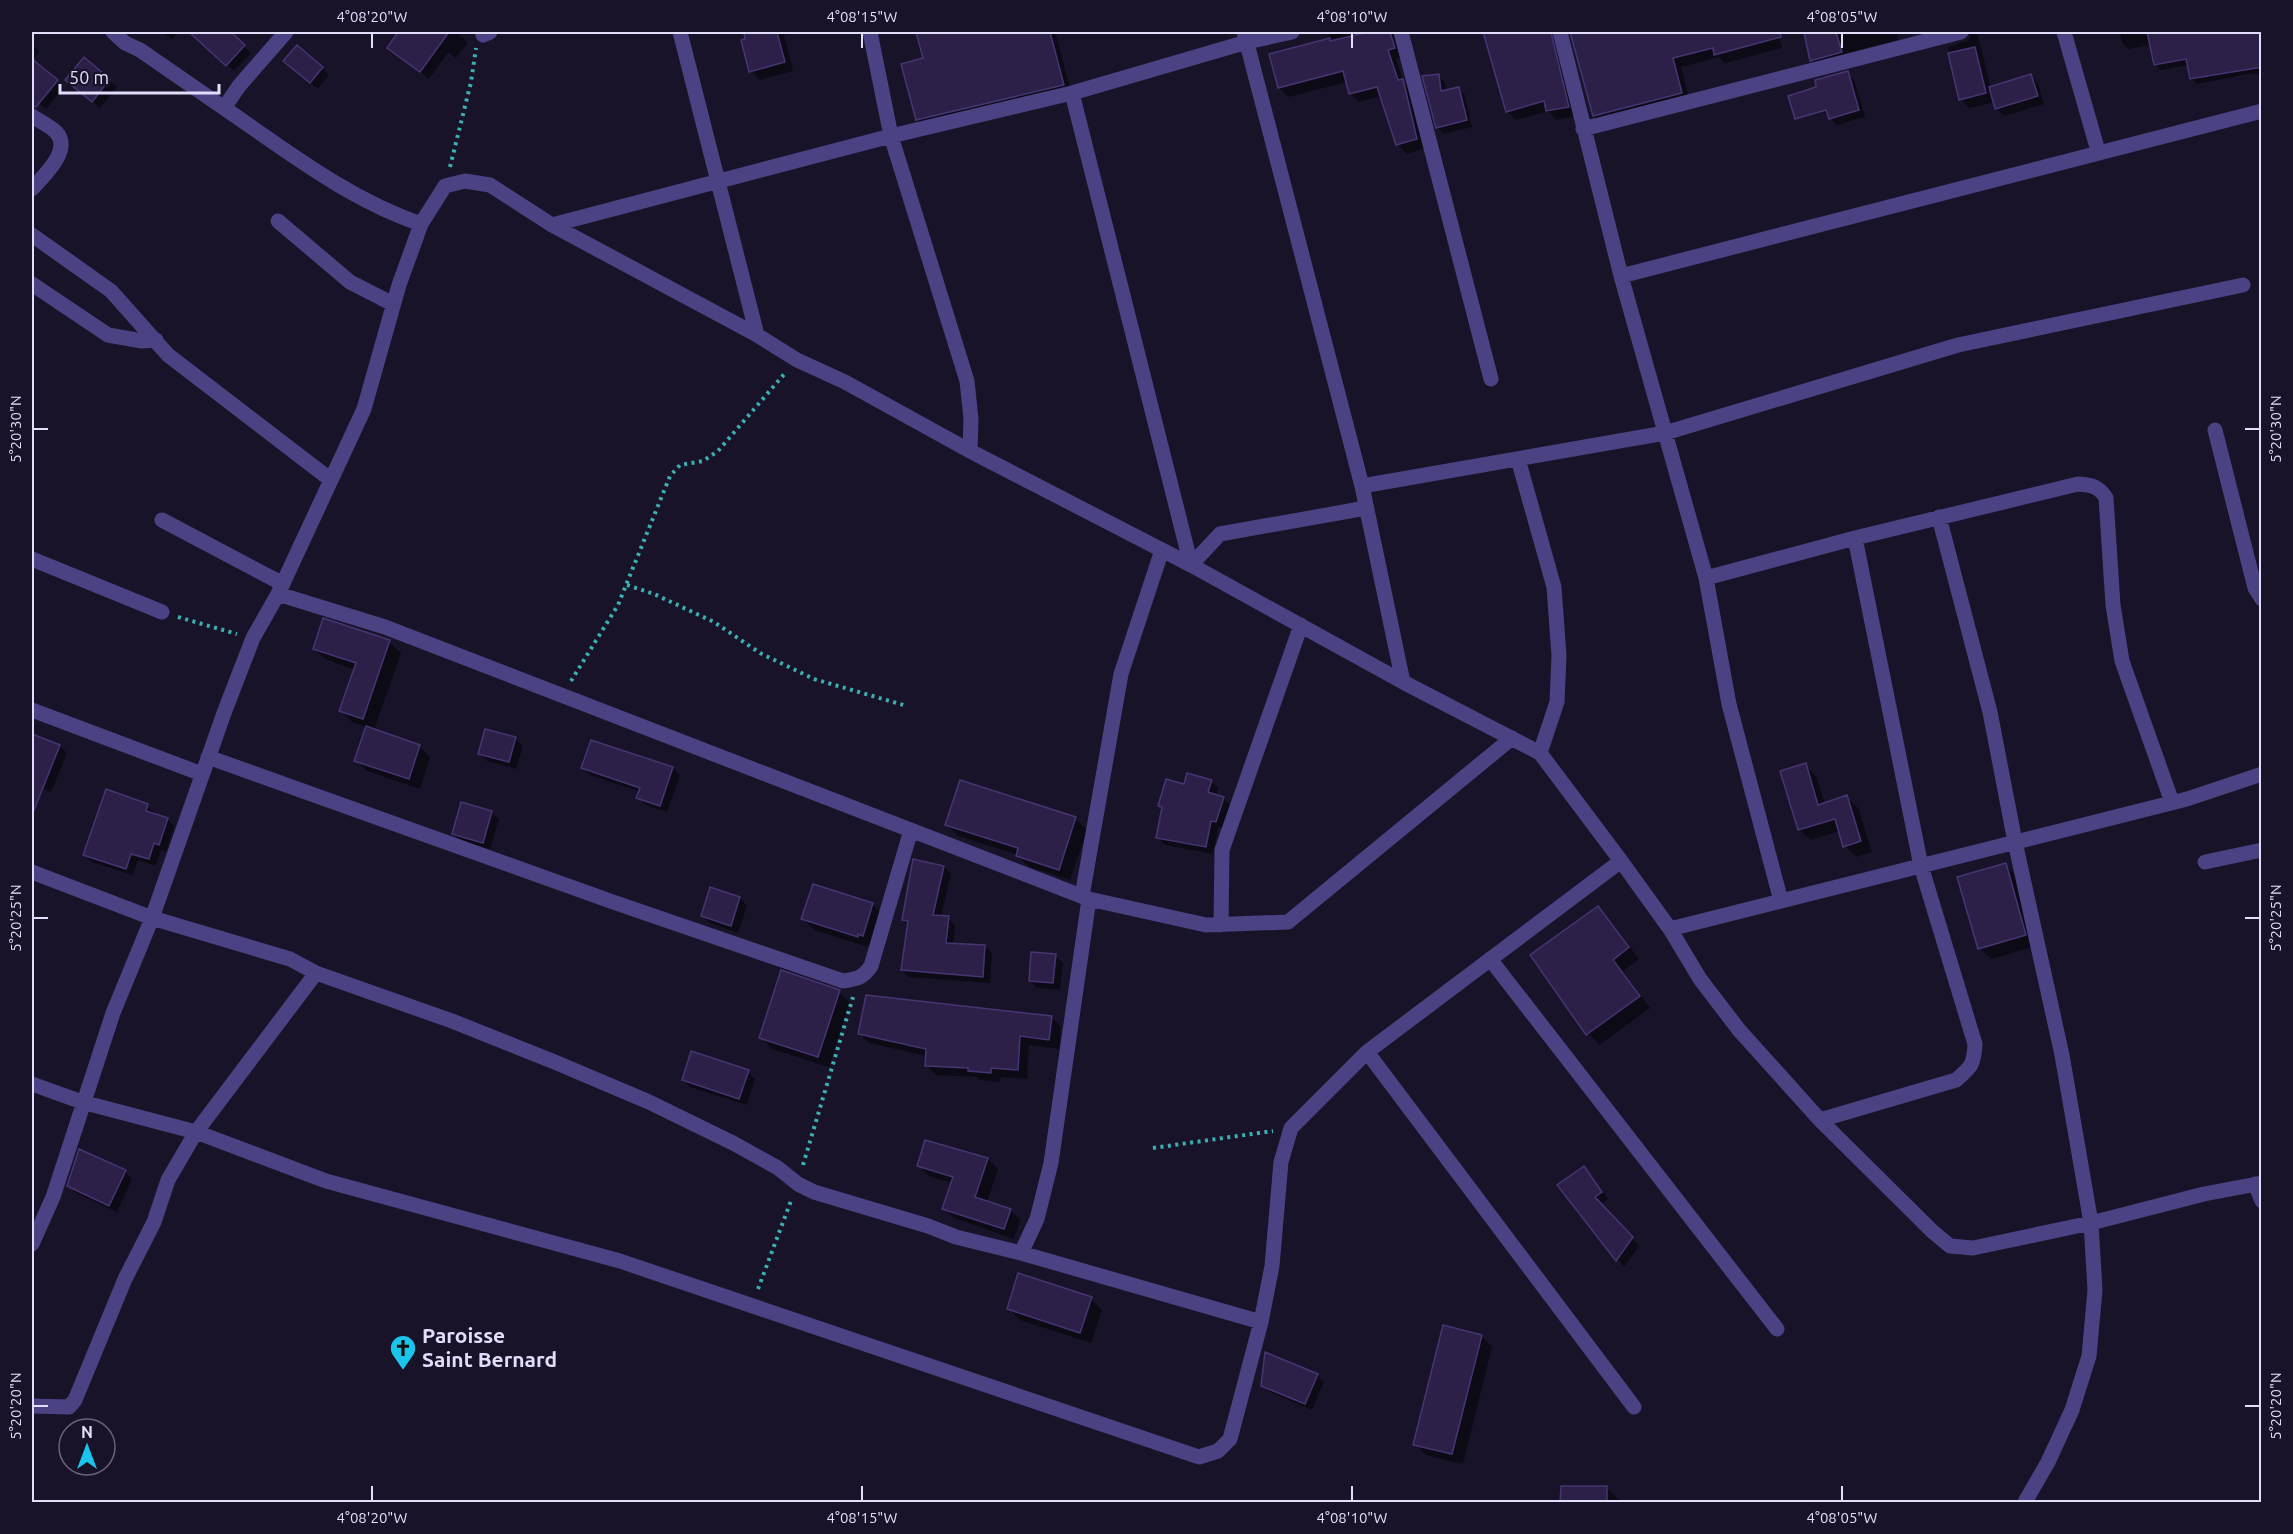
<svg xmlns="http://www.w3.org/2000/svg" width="2293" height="1534" font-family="Ubuntu,sans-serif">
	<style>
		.shadow { fill: #0007 }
		.building { fill: #2c2048; stroke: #463572; stroke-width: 1.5 }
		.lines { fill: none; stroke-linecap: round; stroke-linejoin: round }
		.path { stroke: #3bafb2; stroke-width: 4; stroke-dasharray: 3 4.5; stroke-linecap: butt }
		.minor { stroke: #4a4283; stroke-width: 15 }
		.ticks { fill: none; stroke: #e3ddfc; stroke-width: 2 }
		.labels { text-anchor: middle; stroke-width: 6; stroke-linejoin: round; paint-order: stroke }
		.poi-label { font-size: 21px; font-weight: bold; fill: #e3ddfc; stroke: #181328; text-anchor: start }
		.neatline { fill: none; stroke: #e3ddfc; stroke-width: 2 }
		.ticks-label { font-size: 15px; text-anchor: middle; fill: #e3ddfc }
	</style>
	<rect width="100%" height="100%" fill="#181328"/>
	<path class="shadow" d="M162,32H179L172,39Z
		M191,32H228L251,53L234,71Z
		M400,32H456L468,42L456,58L448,52L429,79L389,47Z
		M745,32H788V34L784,35L793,71L760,80L751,71Z
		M917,32H1055L1071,92L925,127L917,119L925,59Z
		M1328,32H1396L1403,57L1396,59L1403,81L1412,90L1425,148L1407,154L1398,145L1381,96L1359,102L1350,93L1347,82L1288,97L1279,88L1330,39Z
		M1486,32H1567L1577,116L1556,120L1548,111L1516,120L1507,111Z
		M1570,32H1778L1782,48L1725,63L1719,57L1681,67L1690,102L1604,125L1594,116Z
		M1805,32H1897L1899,49L1821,69L1812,60Z
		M1971,32H1977L1991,88L2031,76L2038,83L2044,104L2004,116L1997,108L1995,102L1969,108L1960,99L1948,47L1969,40Z
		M2120,32H2262V79L2256,73L2248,74L2197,84L2192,79L2189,65L2161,70L2155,64L2151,45L2128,49L2122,43Z
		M32,44L39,51L32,61L63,88L46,109L32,97Z
		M84,60L117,87L100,108L74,87Z
		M292,68H322L329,75L318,89Z
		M1847,73L1854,80L1865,117L1837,125L1823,111Z
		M1438,75L1445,82L1446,92L1458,89L1465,95L1472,127L1444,134L1437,127Z
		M389,642L401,653L374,730L419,746L430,757L420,789L367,771L356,760L367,727L352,722L341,711L355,670L325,659L314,648Z
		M32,735L60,746L67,753L51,792L32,785Z
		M515,739L523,746L516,769L487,761L480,753Z
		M592,742L673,768L680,775L667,812L645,805L638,797L640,792L590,775L583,768Z
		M1805,765L1816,776L1825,804L1847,797L1858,808L1872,852L1856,857L1845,846L1840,831L1810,840L1799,829Z
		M1211,781L1218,788L1216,796L1223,798L1230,805L1223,828L1218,827L1213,854L1165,845L1158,837L1163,808L1160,805L1185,786Z
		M147,806L154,813V815L167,819L174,826L166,851L161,850L156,866L138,860L133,875L92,862L85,855Z
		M491,812L499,819L490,849L461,841L454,834Z
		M1075,819L1087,830L1070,880L1028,866L1016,854L958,836L947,825Z
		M2005,865L2016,876L2036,946L1991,959L1980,948Z
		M944,867L951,874L941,917L948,918L955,925L953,945L985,946L992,953L990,983L909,977L902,970L909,925L903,920Z
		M814,886L873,905L884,916L869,947L814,930L803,919Z
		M711,889L740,898L747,906L738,933L710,923L702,916Z
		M1598,908L1609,919L1639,959L1623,971L1650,1008L1599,1045L1567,1007Z
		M1055,956L1063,963L1060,990L1037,988L1030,981Z
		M839,992L850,1003L829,1067L772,1049L761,1037Z
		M1052,1017L1061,1027L1059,1049L1029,1045L1027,1079L1001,1077L1000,1082L979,1080L977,1077L936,1075L926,1065L927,1056L869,1043L859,1034Z
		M748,1072L755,1079L747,1105L690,1087L683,1080Z
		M926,1142L988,1159L998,1169L987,1202L1010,1210L1020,1220L1014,1239L954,1218L944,1208L952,1183L929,1176L919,1166Z
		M1584,1168L1608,1199L1601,1204L1639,1246L1624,1267L1585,1216Z
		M125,1171L132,1179L117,1212L76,1193L68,1186Z
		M1091,1299L1102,1310L1091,1343L1020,1320L1008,1308Z
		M1481,1336L1492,1347L1463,1464L1426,1455L1415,1444Z
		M1317,1375L1324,1382L1312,1410L1270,1392L1263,1385Z
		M1606,1487L1618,1499V1502H1562Z"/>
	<path class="building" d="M189,32H231L245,45L226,66Z
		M398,32H449L420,72L387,48Z
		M744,32H777L785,62L749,72L741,40L745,39Z
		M916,32H1050L1064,85L916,120L901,64L923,58Z
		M1369,32H1390L1395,48L1388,50L1398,80L1403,79L1417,139L1396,145L1377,87L1349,94L1343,71L1278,88L1269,54L1330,38V41Z
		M1483,32H1551L1569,107L1546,111L1544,101L1506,112Z
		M1570,32H1780L1781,37L1714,55L1713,48L1673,58L1682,93L1593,116Z
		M1804,32H1836L1842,52L1810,61Z
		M2147,32H2262V67L2190,79L2186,59L2154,65Z
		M297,45L323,67L310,83L283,61Z
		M1975,47L1986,93L1959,100L1948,53Z
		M84,57L110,79L92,102L65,80Z
		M32,59L58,80L36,107L32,106Z
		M1848,71L1859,110L1829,119L1826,110L1795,119L1788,96L1816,87L1815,80Z
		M1439,74L1441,91L1459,87L1467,120L1436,128L1422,76Z
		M2031,74L2038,96L1995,109L1989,87Z
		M323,618L390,640L363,719L339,711L356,663L313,649Z
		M366,726L420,745L409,779L354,761Z
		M485,729L516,737L509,762L478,754Z
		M32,734L60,745L32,815Z
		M591,740L673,767L660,806L636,798L640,788L581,768Z
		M1806,763L1818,805L1847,795L1861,841L1843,847L1835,819L1798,830L1780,771Z
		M1187,773L1212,780L1208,792L1224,797L1216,822L1211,821L1206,847L1156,838L1162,807L1158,806L1166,779L1184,784Z
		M960,780L1076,817L1059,870L1016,856L1018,848L945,825Z
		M106,789L148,804L146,811L168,818L159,845L154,843L149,859L131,854L126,869L83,855Z
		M461,802L492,811L483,843L452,834Z
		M913,859L944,866L933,915L949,916L946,943L985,945L983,977L901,970L908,921L902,920Z
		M2006,863L2026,935L1978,949L1957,877Z
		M813,884L873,903L863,936L858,934V937L801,919Z
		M710,887L740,897L731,926L701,916Z
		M1598,906L1629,947L1613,960L1640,996L1586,1035L1530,955Z
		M1031,952L1056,954L1053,983L1029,981Z
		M781,970L840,990L818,1057L759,1038Z
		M866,995L1052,1016L1049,1040L1020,1036L1018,1070L991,1068V1073L968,1071V1068L925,1066L926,1049L858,1034Z
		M691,1051L749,1070L739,1099L682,1080Z
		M925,1140L988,1158L975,1197L1011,1209L1004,1229L942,1209L953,1177L917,1166Z
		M79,1149L126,1170L109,1206L67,1186Z
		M1584,1166L1602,1192L1595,1197L1633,1237L1616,1261L1557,1185Z
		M1018,1273L1092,1297L1080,1333L1007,1309Z
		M1443,1325L1482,1335L1452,1454L1413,1445Z
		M1265,1352L1318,1374L1305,1404L1261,1386Z
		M1561,1486H1607V1503H1560Z"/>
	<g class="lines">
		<path class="path" d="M450,167L471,82L476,48
			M627,585L654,594L714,622L760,653L814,679L907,706
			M178,617L237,634
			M571,681L618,605L670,476L680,465L703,461L718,451L786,372
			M1153,1148L1273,1131
			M803,1165L853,997
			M758,1289L792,1198"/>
		<path class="minor" d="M113,32L125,43L140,50L224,108
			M286,32L239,86L224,108C287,151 348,199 421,224
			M680,32L757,335
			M870,32L891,136L967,381L971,419L970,451
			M1244,32L1362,486L1403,682
			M1401,32L1491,379
			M1560,32L1621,276L1706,578L1729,704L1781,901L1670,929
			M2064,32L2098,151
			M483,35L490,32
			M1072,93L1191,565
			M32,116C39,121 50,126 56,132C73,150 43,176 32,189
			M1583,129L1961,32
			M278,221L350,282L393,304
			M552,225L891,136L1072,93L1247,42L1292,32
			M32,235L111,291L168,355L331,480
			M1621,276L2262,111
			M32,284L108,335L142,341L156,340
			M2215,430L2255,588L2262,599
			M1518,459L1554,587L1559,656L1557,702L1540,753
			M1362,486L1665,433L1958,345L2243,285
			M1939,517L1990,712L2015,842L2062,1055L2091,1223L2095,1290L2089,1356L2072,1410L2048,1462L2025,1502
			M162,520L283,584
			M32,559L162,612
			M1191,565L1220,534L1366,508
			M1706,578L1855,538L2078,484C2091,485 2099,486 2106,498L2113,605L2122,661L2172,802
			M32,710L202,774
			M208,757L613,902L843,981C857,979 863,978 871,966L911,830
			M2205,862L2262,850
			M32,872L152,918L290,959L316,973L452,1021L557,1063L649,1102L733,1143L778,1168L798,1184L814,1192L928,1226L956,1237L1021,1253L1037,1219L1051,1163L1089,899L385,627L278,594
			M1082,896L1121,674L1162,550
			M1089,899L1206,925L1288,922L1512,738
			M1781,901L2187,799L2262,774
			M1221,925L1222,850L1301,625
			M1490,959L1777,1329
			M1367,1052L1634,1407
			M32,1084L82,1102L196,1132L326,1181L620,1261L1199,1457L1218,1451L1230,1439L1261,1322L1272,1266L1281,1162L1291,1128L1367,1052L1621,861
			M1820,1120L1956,1080C1971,1067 1974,1065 1975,1044L1921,866L1855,538
			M2255,1184L2262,1201
			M32,1244L53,1197L113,1013L152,918L224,713L253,638L278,594L364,409L399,285L421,224L445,186L465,181L490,185L552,225L757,335L797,360L845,382L970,451L1191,565L1403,682L1540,753L1621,861L1670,929L1700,979L1739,1030L1820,1120L1932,1231L1950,1246L1973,1248L2091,1223L2204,1194L2262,1183
			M1021,1253L1261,1322
			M32,1406L69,1407L75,1400L125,1279L154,1222L168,1180L196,1132L316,973"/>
	</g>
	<path class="ticks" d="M372,33V48M862,33V48M1352,33V48M1842,33V48M33,429H48M2245,429H2260M33,918H48M2245,918H2260M33,1406H48M2245,1406H2260M372,1486V1501M862,1486V1501M1352,1486V1501M1842,1486V1501"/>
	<defs>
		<g id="church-pin" transform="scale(1.35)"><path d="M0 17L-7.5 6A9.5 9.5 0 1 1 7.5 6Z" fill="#1ac5eb" stroke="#181328"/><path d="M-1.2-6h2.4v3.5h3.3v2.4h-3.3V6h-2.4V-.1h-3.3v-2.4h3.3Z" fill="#111"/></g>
	</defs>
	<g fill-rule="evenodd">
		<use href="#church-pin" x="403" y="1348"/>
	</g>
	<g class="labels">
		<g class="poi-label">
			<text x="422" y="1343">Paroisse<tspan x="422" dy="24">Saint Bernard</tspan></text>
		</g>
	</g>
	<rect width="2293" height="1534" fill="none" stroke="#181328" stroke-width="66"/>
	<g transform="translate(87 1447)"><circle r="28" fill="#181328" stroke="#69647d" stroke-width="1.5"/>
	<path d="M0-4.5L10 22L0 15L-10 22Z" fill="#1ac5eb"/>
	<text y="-9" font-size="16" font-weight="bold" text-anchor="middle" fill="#e3ddfc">N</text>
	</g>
	<path d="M60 84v9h159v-9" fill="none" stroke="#e3ddfc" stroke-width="3"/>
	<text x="69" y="84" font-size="18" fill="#e3ddfc" stroke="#181328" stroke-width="4.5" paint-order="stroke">50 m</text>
	<rect x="33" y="33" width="2227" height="1468" class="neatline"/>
	<g class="ticks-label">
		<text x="372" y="22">4°08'20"W</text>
		<text x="862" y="22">4°08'15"W</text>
		<text x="1352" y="22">4°08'10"W</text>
		<text x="1842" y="22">4°08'05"W</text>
		<text transform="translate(16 429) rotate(-90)" y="5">5°20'30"N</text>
		<text transform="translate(2276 429) rotate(-90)" y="5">5°20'30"N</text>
		<text transform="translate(16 918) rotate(-90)" y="5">5°20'25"N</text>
		<text transform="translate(2276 918) rotate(-90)" y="5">5°20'25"N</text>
		<text transform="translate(16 1406) rotate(-90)" y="5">5°20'20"N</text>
		<text transform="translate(2276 1406) rotate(-90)" y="5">5°20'20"N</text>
		<text x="372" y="1523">4°08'20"W</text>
		<text x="862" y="1523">4°08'15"W</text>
		<text x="1352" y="1523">4°08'10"W</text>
		<text x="1842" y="1523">4°08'05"W</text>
	</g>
</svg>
